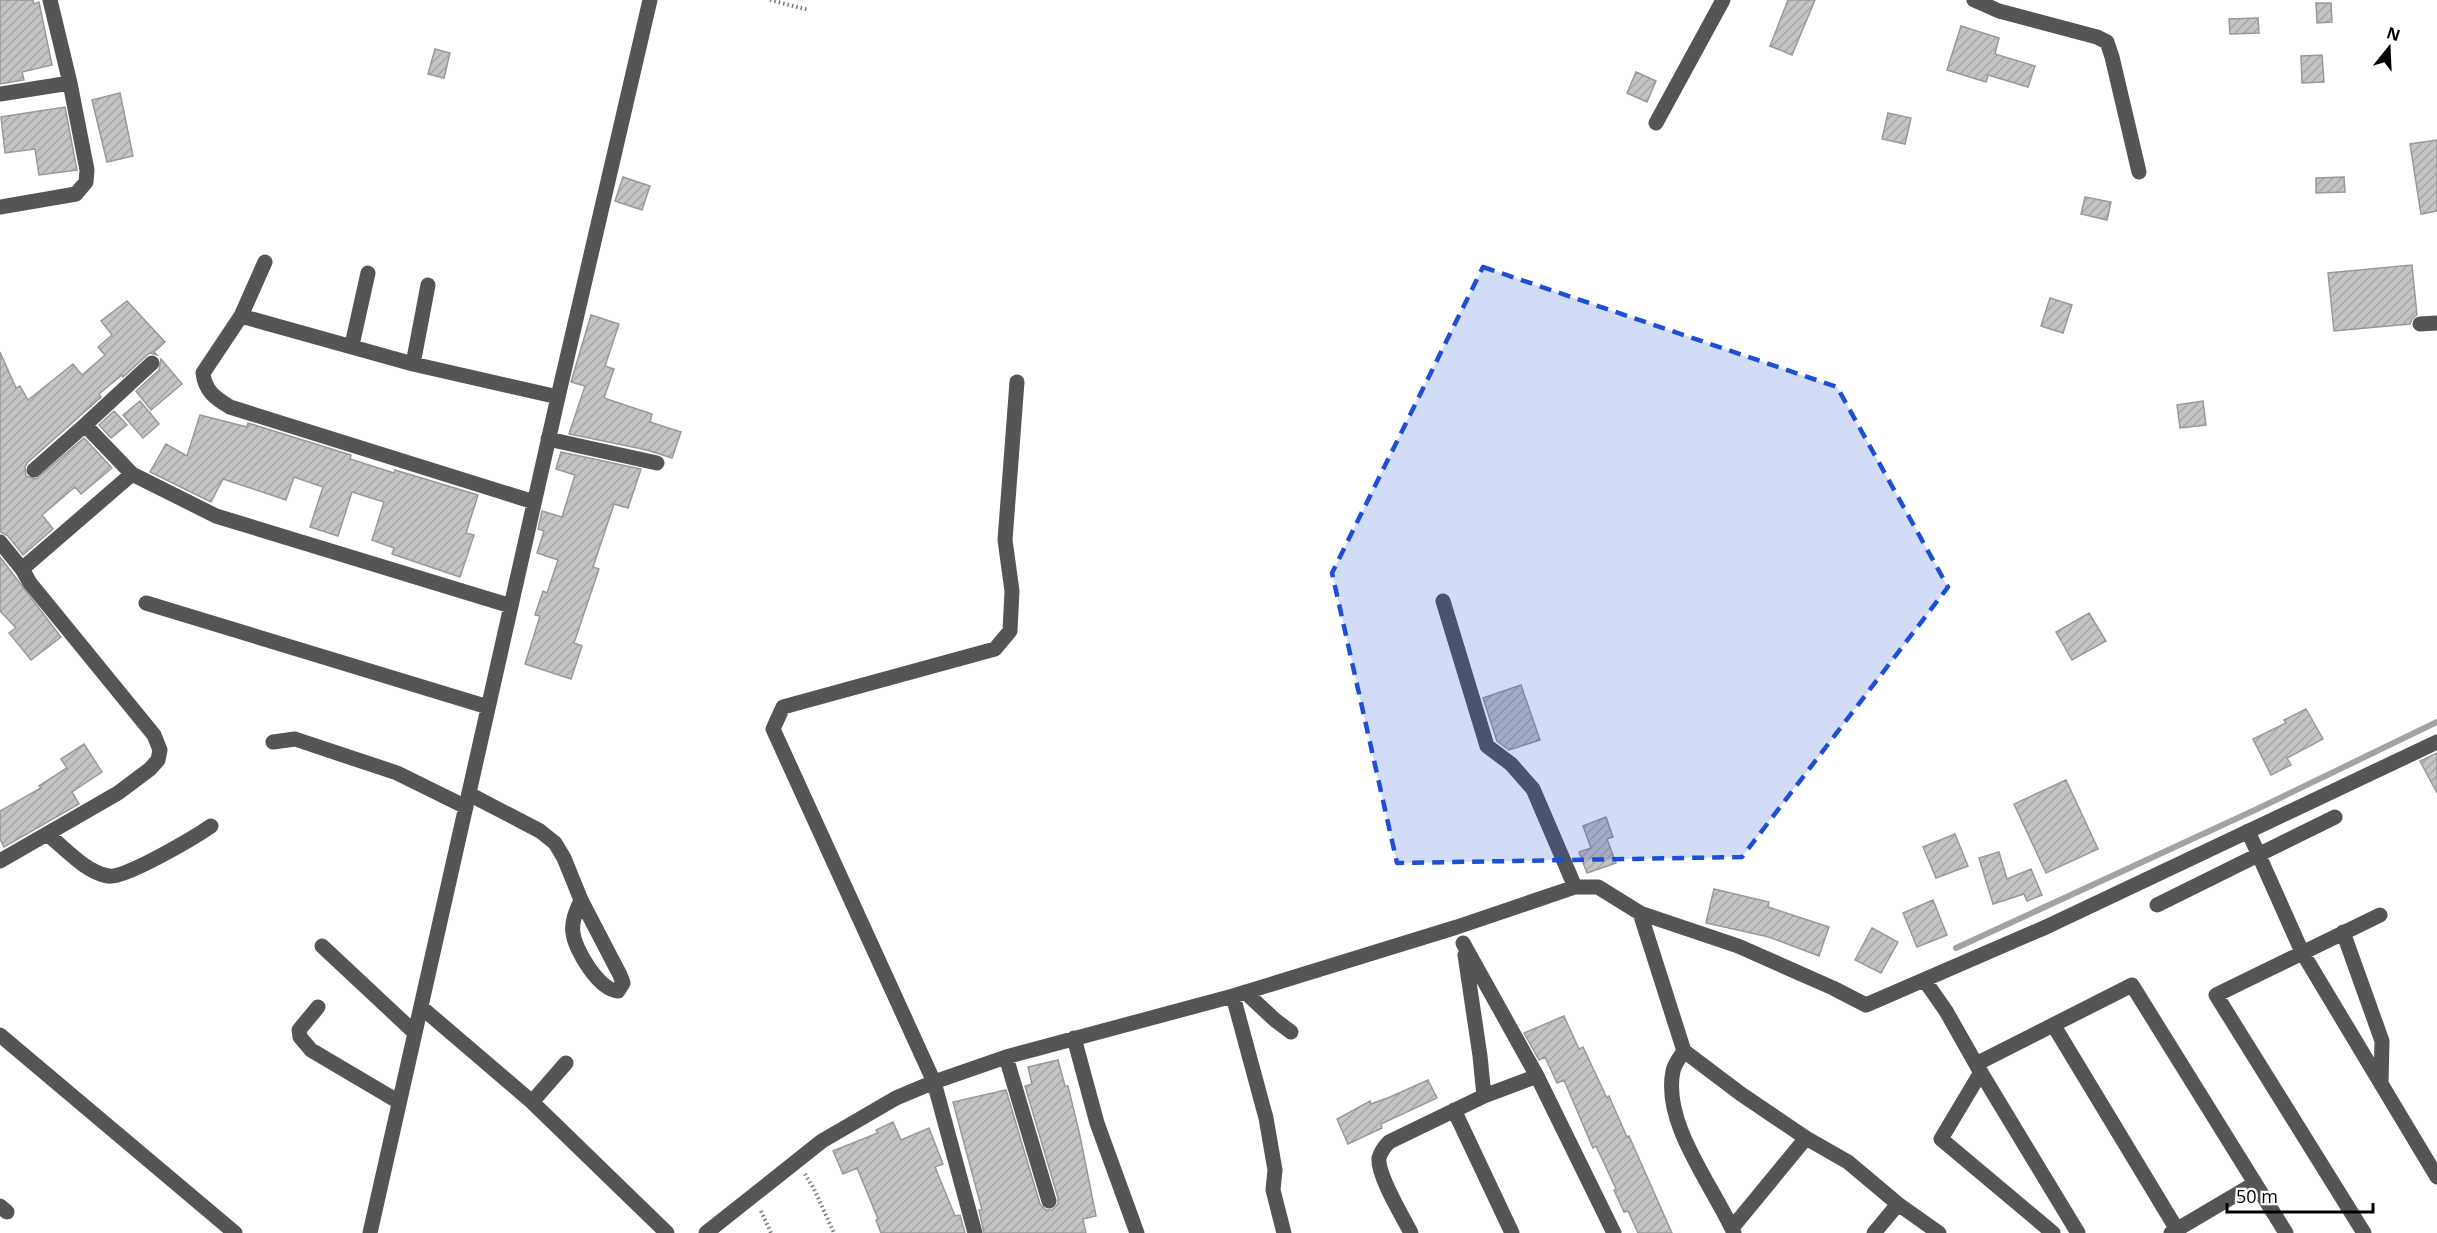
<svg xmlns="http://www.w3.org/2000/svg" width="2437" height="1233" font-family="'Open Sans',sans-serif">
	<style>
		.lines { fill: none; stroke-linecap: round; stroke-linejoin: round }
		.stream { stroke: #a3a3a3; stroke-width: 6 }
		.building { fill: url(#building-hatch); stroke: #999; stroke-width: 1.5 }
		.path { stroke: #777; stroke-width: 4; stroke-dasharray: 1.5 3; stroke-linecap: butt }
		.minor { stroke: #555; stroke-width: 15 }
		.marked { fill: #1d4ed8; fill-opacity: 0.2; stroke: #1d4ed8; stroke-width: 4.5; stroke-dasharray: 12 8; stroke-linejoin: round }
	</style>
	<defs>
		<pattern id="building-hatch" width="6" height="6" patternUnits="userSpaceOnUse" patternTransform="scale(1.5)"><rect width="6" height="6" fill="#c4c4c4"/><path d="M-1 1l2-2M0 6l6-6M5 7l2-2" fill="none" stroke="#a7a7a7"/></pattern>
	</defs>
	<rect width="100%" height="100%" fill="#fff"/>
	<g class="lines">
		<path class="stream" d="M1956,948L2255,810L2437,722"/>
	</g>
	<path class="building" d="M0,0H33L34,4L39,2L52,65L22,72L24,80L0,84Z
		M1788,0H1815L1792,55L1770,46Z
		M2316,3H2331L2332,22L2317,23Z
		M2258,18L2259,33L2230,34L2229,19Z
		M1961,26L1999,38L1995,54L2035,66L2028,87L1988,75L1986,82L1947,70Z
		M435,49L450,53L444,78L428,74Z
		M2322,55L2324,82L2302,83L2301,56Z
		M1636,72L1656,81L1647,102L1627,93Z
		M120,93L133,156L107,162L92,100Z
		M65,107L77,170L39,175L35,149L5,153L1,117Z
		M1888,113L1911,118L1905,144L1882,139Z
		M2437,140V211L2421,214L2410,144Z
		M623,177L650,186L642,210L615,201Z
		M2344,177L2345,192L2316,193V178Z
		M2085,197L2111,202L2107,220L2081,214Z
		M2412,265L2417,315L2412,319L2410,324L2334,331L2328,273Z
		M2050,298L2072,305L2063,333L2041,326Z
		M127,301L165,342L154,352L157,355L150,353L146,356L123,377L122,375L99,394L101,397L27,463L25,467L26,476L36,479L84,438L112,468L81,494L75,487L42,515L53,529L23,555L8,536L0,532V352L16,388L20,386L28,400L73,364L82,375L105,355L98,347L112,335L101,321Z
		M591,315L619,324L605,366L614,369L604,398L652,414L650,422L681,432L672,458L647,450L569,434L585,386L571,382Z
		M161,359L182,384L151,410L136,391L159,370Z
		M140,401L159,424L143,438L123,415Z
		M2203,401L2206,425L2180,428L2177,405Z
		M114,411L127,425L111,438L99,425Z
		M200,415L247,427L248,423L351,455L350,459L394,473L395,470L478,495L466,533L474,535L460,577L392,554L394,548L372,540L384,502L352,492L338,536L310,527L323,487L294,477L286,500L223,479L211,502L150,472L166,444L187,456Z
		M561,452L641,469L628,508L614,504L593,567L599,569L574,643L582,646L571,679L525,664L540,616L535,615L543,591L547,593L558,560L537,553L544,531L538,529L542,511L562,517L575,475L556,469Z
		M0,557L61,637L31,660L9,633L16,628L0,611Z
		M2089,613L2106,641L2072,660L2056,632Z
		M1521,685L1540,740L1509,750L1497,741L1483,698Z
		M2306,709L2323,739L2287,758L2291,765L2271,775L2253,739L2286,723L2284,720Z
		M84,744L102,772L72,792L79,804L4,847L0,839V811L41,788L39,786L67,768L61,759Z
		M2437,753V793L2420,761Z
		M2066,780L2098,849L2046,873L2014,804Z
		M1606,817L1613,837L1607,839L1616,863L1587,873L1579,852L1591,848L1583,826Z
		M1955,834L1968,866L1936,878L1923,847Z
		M1999,852L2007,879L2031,869L2042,895L2027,901L2024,894L1993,904L1979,858Z
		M1714,889L1769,902L1768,907L1829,927L1819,956L1769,937L1706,923Z
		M1933,900L1947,935L1917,947L1903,913Z
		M1872,928L1898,942L1881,973L1855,960Z
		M1564,1016L1579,1049L1583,1047L1607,1098L1609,1096L1627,1137L1629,1136L1672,1233H1638L1628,1211L1624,1212L1614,1190L1616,1189L1596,1146L1593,1148L1564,1080L1557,1083L1545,1057L1539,1060L1524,1033Z
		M1058,1060L1065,1086H1068L1080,1136L1096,1216L1083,1219L1086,1233H984L979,1210H982L953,1102L1006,1090L1040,1204L1046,1210H1052L1058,1204V1198L1025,1086L1032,1084L1028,1067Z
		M1428,1080L1437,1098L1381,1124L1382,1128L1348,1144L1337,1119L1370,1101L1371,1104L1390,1097Z
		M893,1122L901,1140L929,1128L943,1164L935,1167L955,1216L960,1215L965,1233H881L876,1220L878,1219L857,1168L843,1174L833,1151L878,1133L876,1130Z"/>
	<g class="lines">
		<path class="path" d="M770,0L809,10
			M805,1174L814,1189L834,1233
			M761,1211L771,1233"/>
		<path class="minor" d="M1974,0L1999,11L2097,37L2107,42L2112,57L2139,172
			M0,94L70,83
			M1656,123L1723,0
			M0,207L76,194L86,182L87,170L70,83L50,0
			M265,262L241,316L203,373C205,391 215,398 230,407L534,502
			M241,316L413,364L558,397
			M2420,324L2437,323
			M352,345L368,273
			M413,364L428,285
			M85,425L152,363
			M548,439L657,463
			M34,470L85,425L132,474
			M0,542L22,569
			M1443,601L1487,746L1511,764L1533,789L1575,887
			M146,603L488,707
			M273,742L295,739L397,773L466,807
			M469,794L540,831L555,843L564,858L581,900L620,975L623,983L618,991C599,990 575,950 573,933C571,921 577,910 581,900
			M2248,831L2302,952L2437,1177
			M47,834C65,848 85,872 108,876C123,880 195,837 211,826
			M0,861L118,793L150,769L158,760L160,750L154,735L30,583L22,569L132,474L216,516L511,606
			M2157,905L2335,817
			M1640,913L1684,1051L1741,1094L1806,1138L1848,1162L1898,1204L1939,1233
			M2343,932L2382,1041L2381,1084
			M1463,943L1537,1076L1614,1233
			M322,946L415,1033
			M1465,955L1480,1056L1484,1096
			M1925,981L1946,1011L1976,1064L2132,985L2286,1233
			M1245,992L1275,1020L1291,1032
			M1233,996L1266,1118L1275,1170L1273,1190L1284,1233
			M318,1007L299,1030L300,1037L311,1050L399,1102
			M421,1007L532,1102L667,1233
			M2054,1026L2179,1233
			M0,1035L235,1233
			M1074,1038L1097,1123L1137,1233
			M1684,1051C1680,1057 1674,1065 1673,1071C1662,1124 1714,1187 1734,1233
			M1006,1057L1049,1201
			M1977,1066L2078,1233
			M1981,1072L1941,1139L2053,1233
			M532,1102L566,1063
			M1454,1110L1512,1233
			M0,1206L7,1212
			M1732,1228L1806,1138
			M370,1233L558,397L650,0
			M706,1233L822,1141L896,1098L934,1082L1006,1057L1233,996L1457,927L1575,887H1598L1640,913L1738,946L1833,988L1866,1005L2046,927L2437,742
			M975,1233L934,1082L773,729L783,707L995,649L1010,631L1012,591L1005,540L1017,382
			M1411,1233C1403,1217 1377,1175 1379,1158C1381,1151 1384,1147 1389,1142L1484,1096L1537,1076
			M1874,1233L1898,1204
			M2171,1233L2254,1184
			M2364,1233L2216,995L2380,915"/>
	</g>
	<path class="marked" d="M1483,267L1837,387L1948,587L1742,857L1397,863L1332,573Z"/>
	<g transform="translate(2389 48) rotate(18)" stroke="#ffffff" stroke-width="4.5" paint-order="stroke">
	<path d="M0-4.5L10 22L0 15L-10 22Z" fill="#000000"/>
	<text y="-9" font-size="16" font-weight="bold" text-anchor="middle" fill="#000000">N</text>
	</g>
	<path d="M2227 1203v9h146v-9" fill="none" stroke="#000000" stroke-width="3"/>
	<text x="2236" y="1203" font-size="18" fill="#000000" stroke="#ffffff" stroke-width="4.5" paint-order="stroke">50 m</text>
</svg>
